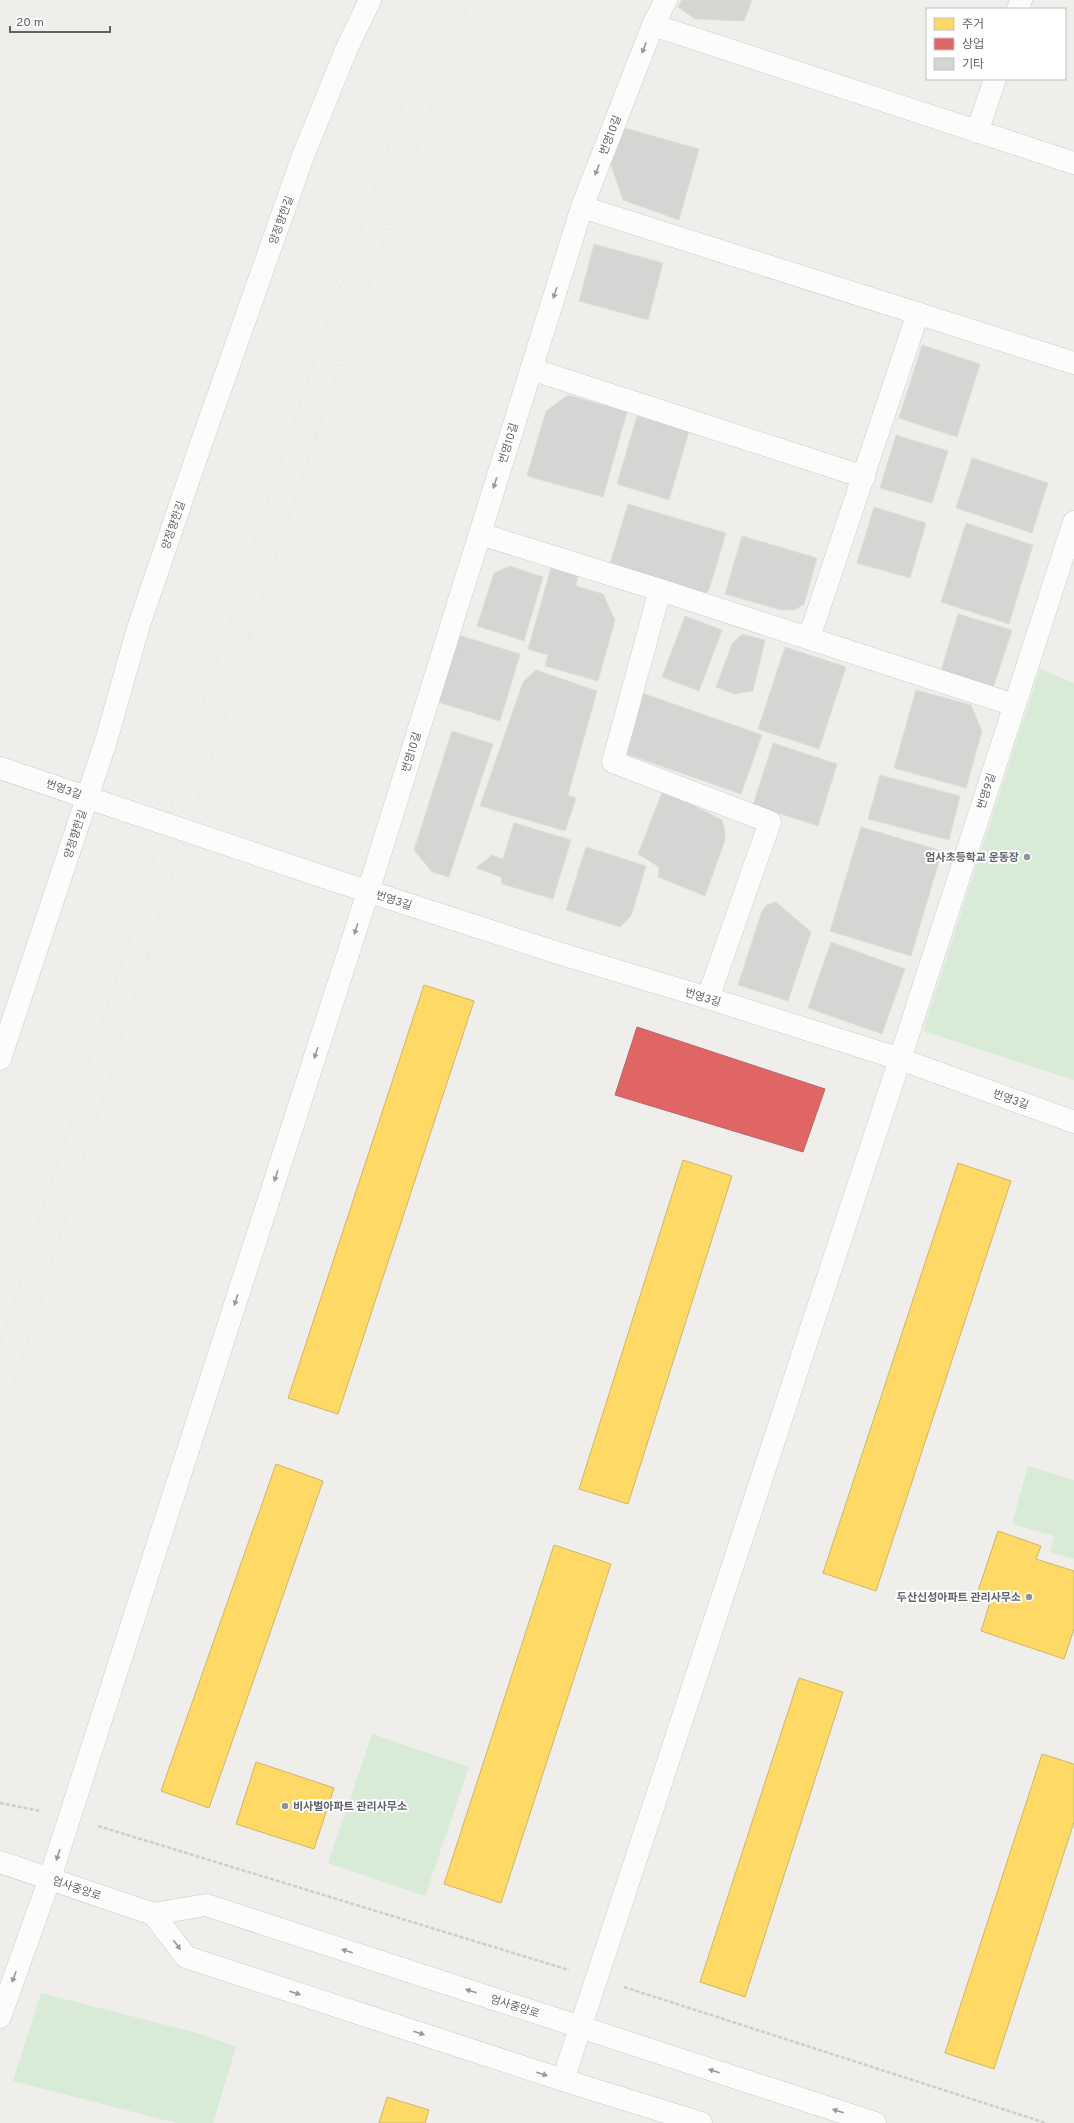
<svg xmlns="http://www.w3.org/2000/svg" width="1074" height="2123" font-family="Overpass,'Noto Sans KR',sans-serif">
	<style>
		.green { fill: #d8ebd6 }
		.homes { fill: #ffd966; stroke: #cfb667 }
		.shops { fill: #e06666; stroke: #b96567 }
		.building { fill: #d6d5d3; stroke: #deddd9 }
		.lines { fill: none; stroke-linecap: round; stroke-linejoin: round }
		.street-casing { stroke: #cbcccc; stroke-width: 23 }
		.secondary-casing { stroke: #cacacb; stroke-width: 23 }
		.path { stroke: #cacfcc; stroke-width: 2.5; stroke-dasharray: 4 2; stroke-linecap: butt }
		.street { stroke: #fdfcfc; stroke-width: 22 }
		.secondary { stroke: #fdfcfc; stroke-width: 22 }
		.rail { stroke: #e4e4e4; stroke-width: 3; stroke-dasharray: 1 5; stroke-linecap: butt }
		.street-bridge-casing { stroke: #cbcccc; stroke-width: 23; stroke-linecap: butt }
		.street-bridge { stroke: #fdfcfc; stroke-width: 22 }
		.oneway { fill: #96999c }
		.poi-dot { fill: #919496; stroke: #fff; stroke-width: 1.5 }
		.labels { text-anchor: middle; stroke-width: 4; stroke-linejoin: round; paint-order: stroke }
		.street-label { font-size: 11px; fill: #5f6368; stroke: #fff }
		.poi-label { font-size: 11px; font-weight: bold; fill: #5f6368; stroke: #fff; text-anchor: end }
	</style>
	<rect width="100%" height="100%" fill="#efeeea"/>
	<path class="green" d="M1040,669L1074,683V1080L923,1031Z
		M1028,1466L1074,1480V1559L1050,1552L1054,1536L1012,1524Z
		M372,1734L469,1767L425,1896L328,1863Z
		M41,1993L201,2034L236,2047L213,2123H176L13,2081Z"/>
	<path class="homes" d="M424,985L474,1001L338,1414L288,1398Z
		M683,1160L732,1176L628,1504L579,1489Z
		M958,1163L1011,1181L876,1591L823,1573Z
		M276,1464L323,1481L209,1808L161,1791Z
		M998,1531L1041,1546L1036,1559L1074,1571V1629L1064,1659L981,1631L991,1599L977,1594Z
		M554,1545L611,1564L501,1903L444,1884Z
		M799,1678L843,1692L745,1997L700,1982Z
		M1042,1754L1074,1764V1822L994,2069L945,2053Z
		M256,1762L334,1788L314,1849L236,1824Z
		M387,2097L429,2110L425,2123H379Z"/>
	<path class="shops" d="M637,1027L825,1089L803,1152L615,1095Z"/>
	<path class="building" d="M682,0H752L744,21L695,19L678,7Z
		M621,127L699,149L679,220L623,200L610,162Z
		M594,244L663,263L648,320L579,301Z
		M922,345L980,364L957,437L899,418Z
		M568,395L627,412L603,497L527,476L546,411Z
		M637,416L689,431L669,500L617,484Z
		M896,435L948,451L932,503L880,488Z
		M972,458L1048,483L1032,533L956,508Z
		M628,504L726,533L709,590L702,596L609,567Z
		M874,507L926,523L910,578L857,563Z
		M966,523L1033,545L1009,624L941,602Z
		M742,536L817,558L804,604L795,610H781L725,594Z
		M510,566L543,577L524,641L477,626L494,573Z
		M551,568L578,576L576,586L603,594L615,620L598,681L545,666L548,655L528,649Z
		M958,614L1012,630L993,688L941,671Z
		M685,616L722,630L699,691L662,677Z
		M455,634L520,654L500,721L435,701Z
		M742,634L765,640L753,691L734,694L716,687L732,644Z
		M785,647L846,667L819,749L758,729Z
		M536,670L597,691L568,795L576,798L565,831L480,806L523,682Z
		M916,690L971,705L982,731L966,788L894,768Z
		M642,693L762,735L741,794L621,752Z
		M452,731L493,744L449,877L432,872L414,850Z
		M773,743L837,764L818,826L753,805Z
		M880,775L960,796L949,840L868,819Z
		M663,790L722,820L725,831V840L705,896L658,877L659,867L638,854Z
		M514,823L571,840L553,899L502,884L501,877L476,868L492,855L503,859Z
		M861,827L942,851L911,956L830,931Z
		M586,847L646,866L631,916L620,927L566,910Z
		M776,902L811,932L788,1001L738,985L762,911L767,905Z
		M831,942L905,969L882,1034L808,1008Z"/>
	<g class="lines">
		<g class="street-casing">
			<path id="street" d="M1018,9L1021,0
				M653,25L1074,163
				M977,132L995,79
				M582,207L1074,363
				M531,369L864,477
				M480,534L660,590L1014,705
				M660,590L613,762L770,822L708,998
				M809,638L918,313
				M0,768L127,811
				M330,879L558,953L708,998L900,1059L1074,1122
				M0,1059L106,741L138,628L202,441L303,156L347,48L370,0
				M0,2017L50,1878L368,892L582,207L653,25L666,0
				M563,2080L900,1059L1074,522"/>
		</g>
		<g class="secondary-casing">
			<path id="secondary" d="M0,1862L153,1914L206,1905L875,2123
				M153,1914L186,1957L563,2080L701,2123"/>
		</g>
		<path class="path" d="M0,1803L41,1811
			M98,1826L569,1970
			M624,1987L1046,2123"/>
		<use href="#street" class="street"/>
		<use href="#secondary" class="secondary"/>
		<path class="rail" d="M0,1344L278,469L439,0
			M0,1429L159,918L318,428L469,0"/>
		<g class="street-bridge-casing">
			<path id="street-bridge" d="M127,811L330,879"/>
		</g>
		<use href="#street-bridge" class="street-bridge"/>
	</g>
	<defs><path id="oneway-solid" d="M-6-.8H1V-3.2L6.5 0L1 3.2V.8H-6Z"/></defs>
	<g class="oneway">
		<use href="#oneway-solid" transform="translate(644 48) rotate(111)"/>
		<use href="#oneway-solid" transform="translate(597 170) rotate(111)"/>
		<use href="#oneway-solid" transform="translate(555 293) rotate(108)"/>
		<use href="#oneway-solid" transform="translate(495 483) rotate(107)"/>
		<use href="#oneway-solid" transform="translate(356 929) rotate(108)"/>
		<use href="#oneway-solid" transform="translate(316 1053) rotate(108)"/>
		<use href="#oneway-solid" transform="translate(276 1176) rotate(108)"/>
		<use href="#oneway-solid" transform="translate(236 1300) rotate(108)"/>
		<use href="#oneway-solid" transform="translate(58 1855) rotate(108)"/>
		<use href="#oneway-solid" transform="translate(177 1945) rotate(53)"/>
		<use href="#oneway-solid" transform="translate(347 1951) rotate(-162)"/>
		<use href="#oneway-solid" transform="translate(14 1977) rotate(110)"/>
		<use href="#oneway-solid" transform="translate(471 1991) rotate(-162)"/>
		<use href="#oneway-solid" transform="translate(295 1993) rotate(18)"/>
		<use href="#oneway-solid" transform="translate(419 2033) rotate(18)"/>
		<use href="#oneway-solid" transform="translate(714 2071) rotate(-162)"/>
		<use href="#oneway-solid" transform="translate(542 2074) rotate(18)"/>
		<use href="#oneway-solid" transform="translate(838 2111) rotate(-162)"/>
	</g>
	<g class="poi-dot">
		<circle cx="1027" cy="857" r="4"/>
		<circle cx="1029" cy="1597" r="4"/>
		<circle cx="285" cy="1806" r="4"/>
	</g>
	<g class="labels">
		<g class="street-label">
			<text transform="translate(610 135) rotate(-69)" y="4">번영10길</text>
			<text transform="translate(281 220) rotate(-70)" y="4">양정향한길</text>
			<text transform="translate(508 443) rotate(-73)" y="4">번영10길</text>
			<text transform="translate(173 525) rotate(-71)" y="4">양정향한길</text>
			<text transform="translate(411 752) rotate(-73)" y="4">번영10길</text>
			<text transform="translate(64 789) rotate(19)" y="4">번영3길</text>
			<text transform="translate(986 791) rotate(-72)" y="4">번영9길</text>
			<text transform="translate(75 834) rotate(-72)" y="4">양정향한길</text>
			<text transform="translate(394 900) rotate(18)" y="4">번영3길</text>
			<text transform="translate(703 997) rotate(17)" y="4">번영3길</text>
			<text transform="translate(1011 1099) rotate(20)" y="4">번영3길</text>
			<text transform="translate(77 1888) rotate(19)" y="4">엄사중앙로</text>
			<text transform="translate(515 2006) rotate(18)" y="4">엄사중앙로</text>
		</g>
		<g class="poi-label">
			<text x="1019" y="861">엄사초등학교 운동장</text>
			<text x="1021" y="1601">두산신성아파트 관리사무소</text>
			<text x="293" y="1810" text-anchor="start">비사벌아파트 관리사무소</text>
		</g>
	</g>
	<rect x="926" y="8" width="140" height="72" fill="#ffffff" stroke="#bfc1c3"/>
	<rect x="934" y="18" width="20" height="12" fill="#ffd966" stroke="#bfc1c3"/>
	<text x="962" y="28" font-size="12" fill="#5f6368">주거</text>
	<rect x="934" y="38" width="20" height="12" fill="#e06666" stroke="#bfc1c3"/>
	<text x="962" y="48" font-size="12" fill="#5f6368">상업</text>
	<rect x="934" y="58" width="20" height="12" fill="#d6d5d3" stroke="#bfc1c3"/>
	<text x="962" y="68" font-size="12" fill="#5f6368">기타</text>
	<path d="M10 26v6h100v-6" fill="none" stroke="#5f6368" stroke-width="2"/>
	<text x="16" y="26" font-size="12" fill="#5f6368" stroke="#ffffff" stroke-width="3" paint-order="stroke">20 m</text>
</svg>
